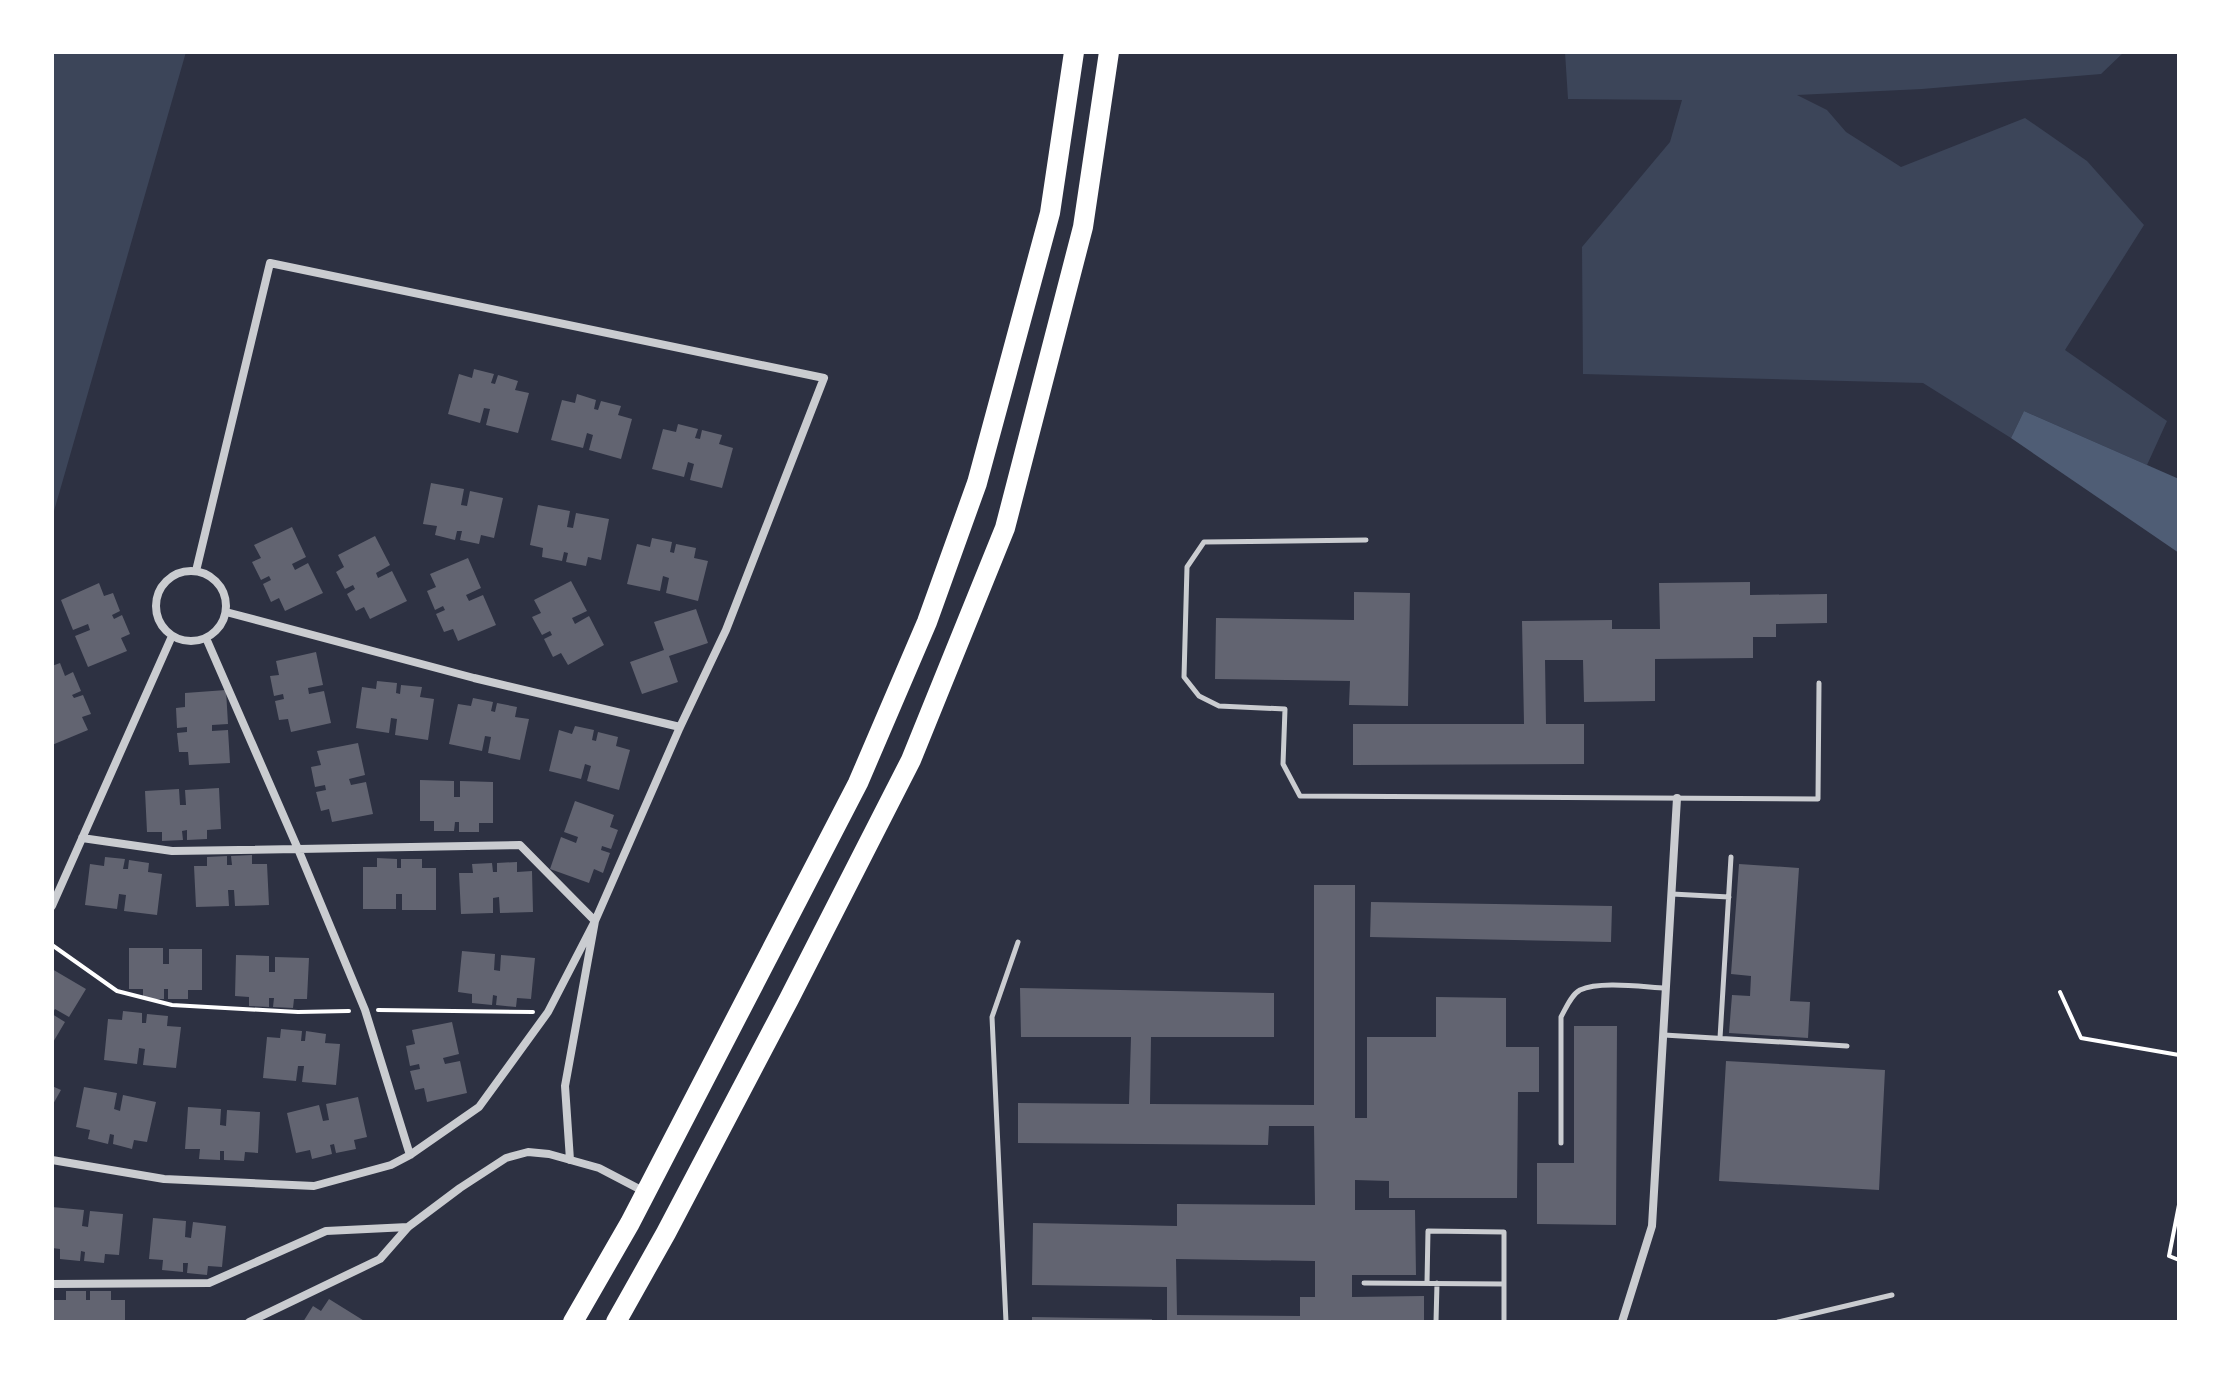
<svg xmlns="http://www.w3.org/2000/svg" width="2231" height="1374" font-family="Raleway,sans-serif">
	<style>
		.green { fill: #3c4559 }
		.water { fill: #4f5d75 }
		.building { fill: #626471; fill-rule: evenodd }
		.lines { fill: none; stroke-linecap: round; stroke-linejoin: round }
		.path { stroke: #fff; stroke-width: 4 }
		.service { stroke: #caccd0; stroke-width: 5 }
		.minor { stroke: #caccd0; stroke-width: 8 }
		.motorway { stroke: #fff; stroke-width: 20 }
	</style>
	<rect width="100%" height="100%" fill="#2d3142"/>
	<path class="green" d="M52,52H186L52,518Z
		M1565,52H2124L2101,74L1922,89L1797,95L1827,110L1846,132L1901,167L2025,118L2087,161L2144,225L2065,350L2167,421L2147,465L2024,411L2011,438L1923,383L1583,374L1582,247L1670,142L1682,100L1568,99Z"/>
	<path class="water" d="M2024,411L2179,479V553L2011,438Z"/>
	<path class="building" d="M474,369L494,374L491,383L495,384L498,375L518,381L515,390L529,393L518,433L486,425L490,409L484,408L480,423L448,414L459,374L472,378Z
		M577,394L596,400L594,409L598,410L601,401L621,406L618,415L632,419L621,459L589,450L593,435L587,433L583,448L551,440L562,400L575,403Z
		M678,424L698,429L695,438L700,439L702,430L722,435L719,444L733,448L722,488L690,480L694,464L688,462L684,477L652,469L663,429L676,432Z
		M431,483L464,489L461,505L467,506L470,491L503,498L494,538L481,535L479,544L460,540L462,531H457L455,540L435,535L437,526L423,524Z
		M538,505L570,511L567,527L573,528L576,513L609,519L601,560L588,557L586,566L566,562L568,553L564,552L562,561L542,557L543,548L530,545Z
		M292,527L306,557L292,564L295,570L308,563L323,593L285,611L279,598L271,602L263,584L271,580L269,576L261,580L252,562L261,558L254,545Z
		M375,536L390,565L376,573L378,578L392,571L407,601L370,619L364,607L356,611L347,594L355,589L353,585L345,589L336,572L344,567L338,555Z
		M652,538L672,542L670,552L674,553L676,544L696,548L694,558L708,561L698,601L666,593L669,578L663,576L660,591L627,584L637,544L650,547Z
		M468,558L481,588L466,595L469,601L483,595L496,625L458,641L453,629L444,632L436,614L445,610L443,606L435,610L427,591L436,587L430,574Z
		M571,581L587,611L572,618L575,624L589,616L604,645L568,665L561,653L553,657L544,639L552,635L550,631L542,635L532,617L541,613L534,600Z
		M1750,582V595L1827,594V623L1776,624V637H1753V658L1655,659V701L1584,702L1583,660H1545L1546,724H1584V764L1353,765V724H1524L1522,621L1612,620V629H1660L1659,583Z
		M99,583L104,596L113,593L120,611L112,615L114,619L122,615L130,634L121,638L127,651L88,667L75,636L90,630L88,624L73,630L61,600Z
		M1354,592L1410,593L1408,706L1349,705L1350,681L1215,679L1216,618L1354,620Z
		M696,609L708,643L669,656L678,682L642,694L630,662L664,650L654,622Z
		M316,652L323,685L308,688L309,694L324,691L331,723L291,732L288,719L279,720L275,701L284,699L283,694L274,696L270,676L279,675L276,661Z
		M60,663L65,676L73,672L81,691L72,695L74,698L83,695L91,714L82,717L88,730L52,745V666Z
		M377,681L397,683L396,693L400,694L401,685L422,687L420,697L434,699L428,740L395,735L397,719L391,718L389,733L356,728L362,687L376,689Z
		M226,690L228,724L212,725V731L228,730L230,763L189,765L188,752H179L177,733L187,732V727L177,728L176,708L185,707V693Z
		M473,698L493,702L491,711L495,712L497,703L517,707L515,717L529,719L520,760L488,753L491,737L485,736L482,751L449,744L458,704L471,706Z
		M575,726L594,730L592,740L596,741L598,732L618,737L616,746L630,750L619,790L587,781L591,766L585,764L581,779L549,771L559,730L572,734Z
		M358,743L365,775L349,779L351,785L366,782L373,814L332,822L329,809L321,811L316,792L326,790L325,785L315,787L311,767L321,765L317,751Z
		M420,780L454,781V797H460V781L493,782V823H479V832H459V822H455L454,831H434V821H420Z
		M219,788L221,829L207,830V839L187,840V830L182,831L183,840L162,841V832H147L145,791L179,789L180,805H186L185,790Z
		M575,801L614,815L610,827L618,830L611,849L602,846L601,850L610,853L603,873L594,869L589,883L550,869L561,837L576,843L578,837L564,832Z
		M252,855V864H267L269,905L235,906L234,890H228L229,906L196,907L194,866H207V857L227,856V865H232L231,856Z
		M105,857L125,859L123,869H128L129,860L149,863L148,872L162,874L157,915L124,911L126,895L119,894L117,909L85,905L90,864L104,866Z
		M377,858L397,859V868H401V859H422V868H436V910H402V894H396V909H363V867H377Z
		M517,862V872L532,871L533,912L500,913L499,897L493,898V913L461,914L459,873H473L472,864L492,863L493,872H497V863Z
		M1739,864L1799,868L1790,1001L1810,1002L1808,1038L1729,1033L1732,995L1750,996L1751,976L1731,974Z
		M1314,885H1355V1118H1367V1037H1436V997L1506,998V1047H1539V1092H1518L1517,1198H1389V1181L1355,1180V1210H1415L1416,1275H1352V1297L1424,1296V1322H1167V1287L1032,1285L1033,1223L1177,1226V1204L1315,1205L1314,1126H1269L1268,1145L1018,1143V1103L1129,1104L1131,1037H1021L1020,988L1274,993V1037H1151L1150,1104L1314,1105ZM1176,1259L1315,1261V1297H1300V1316L1177,1315Z
		M1371,902L1612,906L1611,942L1370,937Z
		M129,948H163V964H169V949H202V990H188V999H168V989H164V999H143V989H129Z
		M462,951L495,954L494,970L500,971L501,955L535,958L531,999L517,998L516,1007L496,1005L497,996L493,995L492,1005L472,1003V994L458,992Z
		M236,955L269,956V972H275V957L309,958L307,999H294L293,1008L273,1007L274,998H269V1007L249,1006V997L235,996Z
		M52,969L86,989L69,1017L55,1009L52,1014Z
		M123,1011L142,1013V1023H146L147,1014L168,1016L167,1026L181,1027L176,1068L143,1065L145,1049L139,1048L137,1064L104,1060L108,1019L122,1020Z
		M52,1014L65,1022L52,1044Z
		M452,1022L459,1054L443,1058L445,1064L460,1061L467,1093L427,1102L424,1088L415,1090L410,1071L420,1069L419,1064L410,1066L406,1046L415,1044L412,1030Z
		M1574,1026H1617L1616,1225L1537,1224V1163H1574Z
		M281,1029L302,1031L301,1041H305L306,1031L326,1034L325,1043L340,1044L336,1085L302,1082L304,1066H298L296,1081L263,1078L267,1037L280,1038Z
		M1726,1061L1885,1070L1879,1190L1719,1181Z
		M52,1086L61,1090L52,1106Z
		M84,1087L117,1093L114,1109L120,1111L123,1095L156,1102L147,1142L134,1140L132,1149L113,1144L114,1135L110,1134L108,1144L88,1139L90,1130L76,1127Z
		M358,1097L367,1137L354,1140L356,1149L336,1153L334,1144L330,1145L332,1154L312,1159L310,1150L296,1153L287,1113L319,1105L323,1121L329,1120L326,1104Z
		M188,1107L221,1109L220,1125L226,1126L227,1110L260,1112L258,1153L245,1152L244,1161L224,1160V1151H220V1160L199,1159L200,1149H185Z
		M52,1207L84,1210L82,1226L88,1227L90,1211L123,1214L119,1255L105,1254L104,1263L84,1261L85,1252L81,1251L80,1261L60,1259V1249L52,1248Z
		M153,1218L186,1221L185,1237L191,1238L193,1222L226,1226L222,1267L208,1266L207,1275L187,1273L188,1263H183V1272L162,1270L163,1260L149,1259Z
		M66,1291H86V1300H90V1291H111V1300H125V1322H52V1300H66Z
		M329,1299L366,1322H303L313,1306L321,1311Z
		M1032,1317L1152,1319V1322H1032Z"/>
	<g class="lines">
		<path class="path" d="M52,945L117,991L172,1005L298,1012L349,1011
			M2060,992L2081,1038L2179,1055
			M378,1010L533,1012
			M2179,1205L2169,1256L2179,1260"/>
		<path class="service" d="M1366,540L1204,542L1187,567L1184,677L1199,696L1219,706L1285,709L1283,764L1300,796L1818,799L1819,683
			M1672,894L1729,897
			M1664,1035L1847,1046
			M1720,1038L1731,857
			M1561,1143V1017C1566,1008 1571,995 1580,990C1600,981 1643,987 1666,988
			M1364,1283L1504,1284
			M1427,1283L1428,1231L1504,1232V1322
			M1006,1322L992,1017L1018,942
			M1436,1322L1437,1283
			M1778,1322L1892,1295"/>
		<path class="minor" d="M156 606a35 35 0 1 1 70 0a35 35 0 1 1-70 0Z
			M226,612L474,678L680,727
			M82,838L172,851L298,849L206,638
			M52,906L172,636
			M410,1155L365,1010L298,849L520,845L595,921L565,1086L570,1160
			M52,1160L164,1179L314,1186L391,1165L410,1155L479,1107L548,1012L595,921L680,727L726,630L824,378L270,263L196,571
			M52,1284L209,1283L326,1231L408,1227
			M249,1322L380,1259L408,1227L460,1188L506,1158L528,1152L549,1154L599,1168L645,1192
			M1622,1322L1652,1226L1677,798"/>
		<path class="motorway" d="M573,1322L630,1223L858,783L927,622L977,483L1050,213L1074,52
			M616,1322L666,1233L789,999L911,760L1005,528L1083,227L1109,52"/>
	</g>
	<rect width="2231" height="1374" fill="none" stroke="#ffffff" stroke-width="108"/>
</svg>
